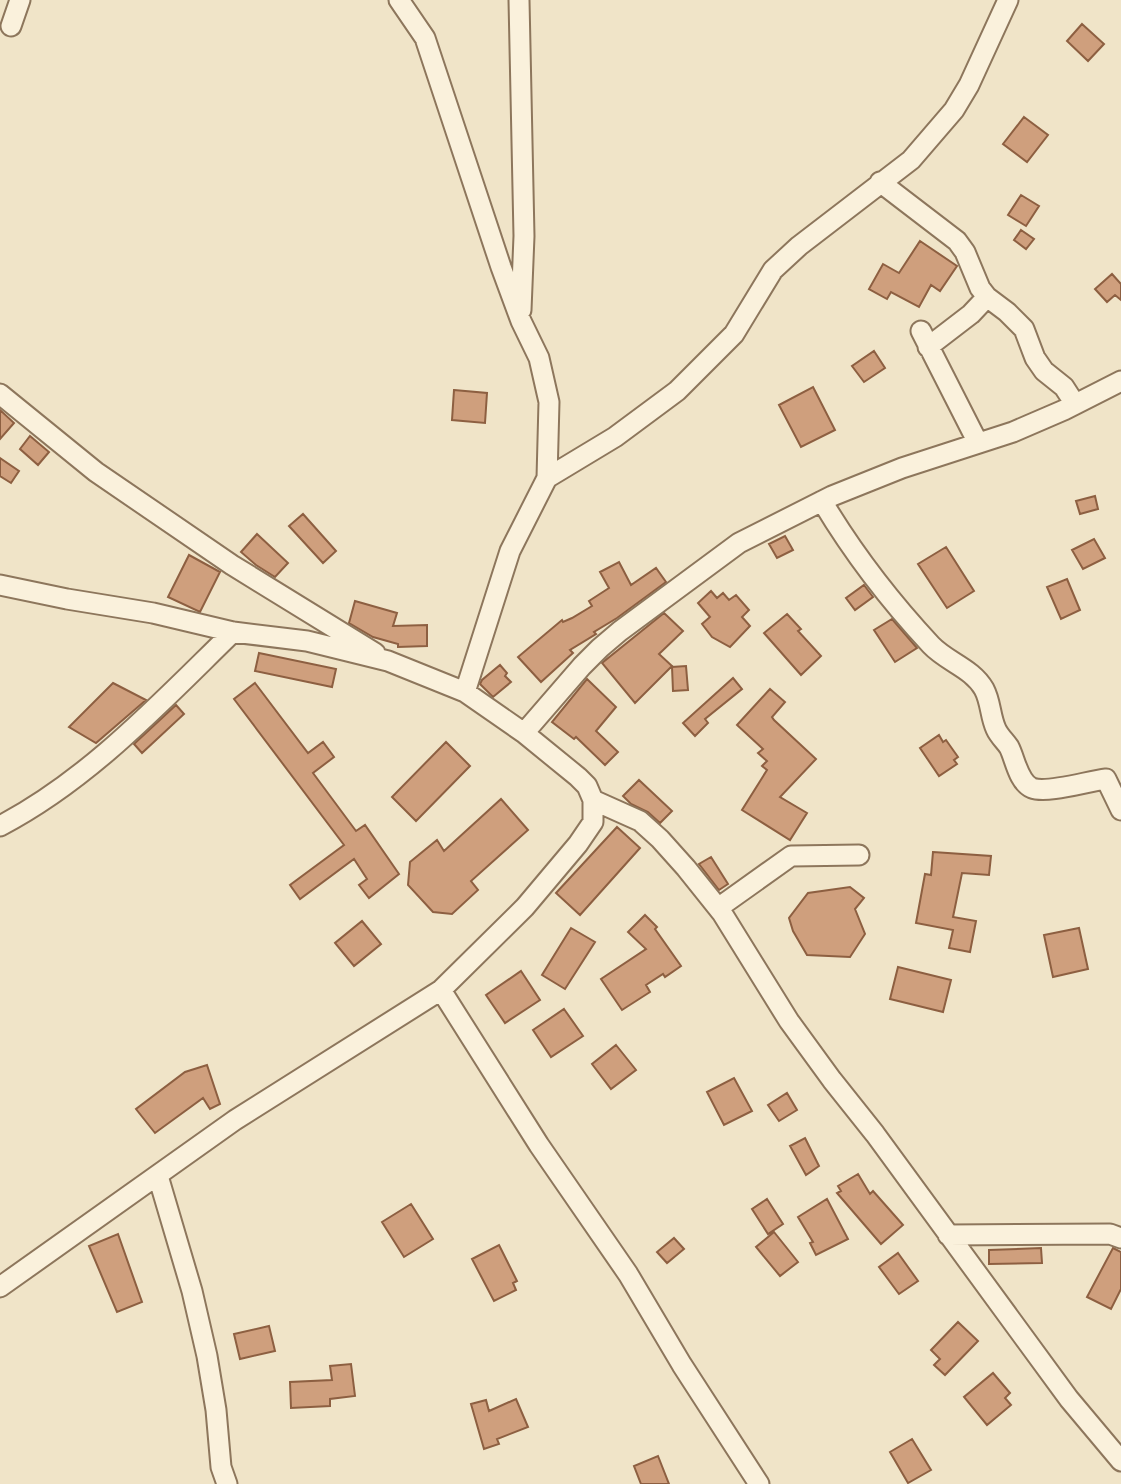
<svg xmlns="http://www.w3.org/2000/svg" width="1121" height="1484" font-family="'IBM Plex Serif',serif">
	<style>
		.building { fill: #cf9f7d; stroke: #8d5f41; stroke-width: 2 }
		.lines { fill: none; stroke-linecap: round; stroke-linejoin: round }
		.minor-casing { stroke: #8d765c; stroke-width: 23 }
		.minor { stroke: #faf1dc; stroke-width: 19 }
	</style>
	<rect width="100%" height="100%" fill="#f0e4c8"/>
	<path class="building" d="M1082,24L1104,44L1088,61L1067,41Z
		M1024,117L1048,135L1027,162L1003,144Z
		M1021,195L1039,206L1026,226L1008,215Z
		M1021,230L1034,239L1026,249L1014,240Z
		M920,241L957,266L940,291L931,285L919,307L891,292L887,299L869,289L883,264L899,273Z
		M1112,274L1121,284V300L1115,295L1107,302L1095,289Z
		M874,351L885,368L864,382L852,366Z
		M813,387L835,430L801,447L779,405Z
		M454,390L487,393L485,423L452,420Z
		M0,410L14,423L0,439Z
		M30,436L49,452L38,465L20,449Z
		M0,458L19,471L11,483L0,476Z
		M1095,496L1098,509L1080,514L1076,501Z
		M303,514L336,551L323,563L289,526Z
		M257,534L288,563L275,577L256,565L241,552Z
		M785,536L793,550L777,558L769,544Z
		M1094,539L1105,558L1083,569L1072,550Z
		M946,547L974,591L947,608L918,564Z
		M189,555L220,572L200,612L168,597Z
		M619,562L631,585L656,568L666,582L617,618L594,632L596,634L570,650L573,653L541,682L518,657L562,620L563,622L572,618L592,606L589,601L609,588L600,572Z
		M1067,579L1080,610L1061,619L1047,587Z
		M864,585L873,597L855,610L846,598Z
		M711,591L717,598L723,593L729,600L736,595L749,610L742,617L750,626L730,647L712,637L702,624L710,617L698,603Z
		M355,601L397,613L393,626L427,625V646L398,647V644L373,637L349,623Z
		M664,613L683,631L659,654L672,666L635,703L602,663Z
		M787,614L801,629L798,631L821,656L801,675L764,633Z
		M892,619L917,648L895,662L874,630Z
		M259,653L336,669L332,687L255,671Z
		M500,665L507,673L505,676L511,682L493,697L480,684L482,680Z
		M686,666L688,690L673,691L672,667Z
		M733,678L742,689L705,719L708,723L695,736L683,723Z
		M587,679L616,707L596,731L618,752L605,765L576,737L574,739L552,722Z
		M113,683L146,700L96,743L69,727Z
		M255,683L308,753L323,742L334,757L313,773L356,831L365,825L399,874L369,898L359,885L367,879L354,859L300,899L290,885L344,845L234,699Z
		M770,689L785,702L772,717L774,720L816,759L780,797L807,813L790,840L742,810L767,770L762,766L767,761L758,753L763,749L737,725Z
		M176,705L184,714L142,753L134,744Z
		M939,735L943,742L946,740L958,757L954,760L957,764L939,776L920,748Z
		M446,742L470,766L416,821L392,797Z
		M639,780L672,811L660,823L648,812L631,804L623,796Z
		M501,799L528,830L471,881L478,890L452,914L433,912L408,885L410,862L437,840L444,851Z
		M617,827L640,848L580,915L556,893Z
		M933,852L991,856L989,875L962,873L953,917L976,921L970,952L949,948L953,930L916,923L925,874L931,875Z
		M711,857L728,884L719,890L699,864Z
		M850,887L864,898L855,909L865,934L850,957L807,955L793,931L789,918L808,893Z
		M645,915L657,927L655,929L681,966L665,977L663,974L646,985L650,992L622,1010L601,979L646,949L628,932Z
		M362,921L381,944L354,966L335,943Z
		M571,928L595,942L565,989L542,975Z
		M1079,928L1088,969L1053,977L1044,935Z
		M898,967L951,980L943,1012L890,999Z
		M521,971L540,1000L505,1023L486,995Z
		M564,1009L583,1036L551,1057L533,1030Z
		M616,1045L636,1070L611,1089L592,1064Z
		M207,1065L220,1104L210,1109L203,1098L155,1133L136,1109L185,1072Z
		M734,1078L752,1111L724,1125L707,1092Z
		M787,1093L797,1110L779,1121L768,1105Z
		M805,1138L819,1166L806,1175L790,1146Z
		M858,1174L870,1194L873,1191L903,1225L881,1244L837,1193L841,1191L838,1186Z
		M767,1199L783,1224L768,1234L752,1209Z
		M827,1199L848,1239L816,1255L810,1243L813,1242L798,1217Z
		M411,1204L433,1239L404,1257L382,1222Z
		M774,1232L798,1262L780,1276L756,1247Z
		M118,1234L142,1302L117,1312L89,1246Z
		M674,1238L684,1249L667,1263L657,1252Z
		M499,1245L517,1281L513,1283L516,1290L494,1301L472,1259Z
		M1041,1248L1042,1263L989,1264V1250Z
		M1113,1248L1121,1252V1289L1111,1309L1087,1297Z
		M898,1253L918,1281L899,1294L879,1267Z
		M958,1322L978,1341L945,1375L934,1365L940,1359L931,1350Z
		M269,1326L275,1351L240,1359L234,1334Z
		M351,1364L355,1396L330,1399V1406L291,1408L290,1382L332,1380L330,1366Z
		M993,1373L1010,1393L1005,1398L1011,1405L987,1425L964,1397Z
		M516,1399L528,1427L497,1439L499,1444L484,1449L471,1404L486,1400L489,1411Z
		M912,1439L931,1470L908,1483L890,1452Z
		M658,1456L669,1484H641L634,1466Z"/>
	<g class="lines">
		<g class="minor-casing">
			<path id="minor" d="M399,0L425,38L501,267L521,321L539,358L549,402L547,478L510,551L465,692
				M519,0L524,236L521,310
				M11,26L20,0
				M880,182L957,241L965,252L980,288L987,297L1007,312L1024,329L1035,358L1044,371L1064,387L1075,404
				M921,331L978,443
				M928,347L971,314L987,297
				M0,394L96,472L232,565L375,653
				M547,478L615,437L677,391L734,334L773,270L799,246L911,160L954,110L969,85L1008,0
				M822,501C853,553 890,601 931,645C947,662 972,668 984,689C991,702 990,716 996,729C999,736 1005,741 1009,747C1015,758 1018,782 1032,788C1047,794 1088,781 1106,779L1121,810
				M0,585L67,599L153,613L233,632L307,641L388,661L465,692L524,733L578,777L587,786L593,800V822L578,844L525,907L441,990L235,1120L0,1287
				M524,733L582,666L600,648L620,631L739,543L832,496L902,468L1013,432L1064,410L1121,381
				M593,800L640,821L660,839L686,868L722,913L789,1021L832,1080L875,1134L1069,1399L1121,1461
				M0,826C90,779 161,702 233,632
				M718,908L791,856L859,855
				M441,990L539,1145L628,1274L682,1365L759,1484
				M158,1176L192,1291L207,1356L216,1410L221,1467L227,1484
				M948,1235L1110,1234L1121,1238"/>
		</g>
		<use href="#minor" class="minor"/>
	</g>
</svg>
